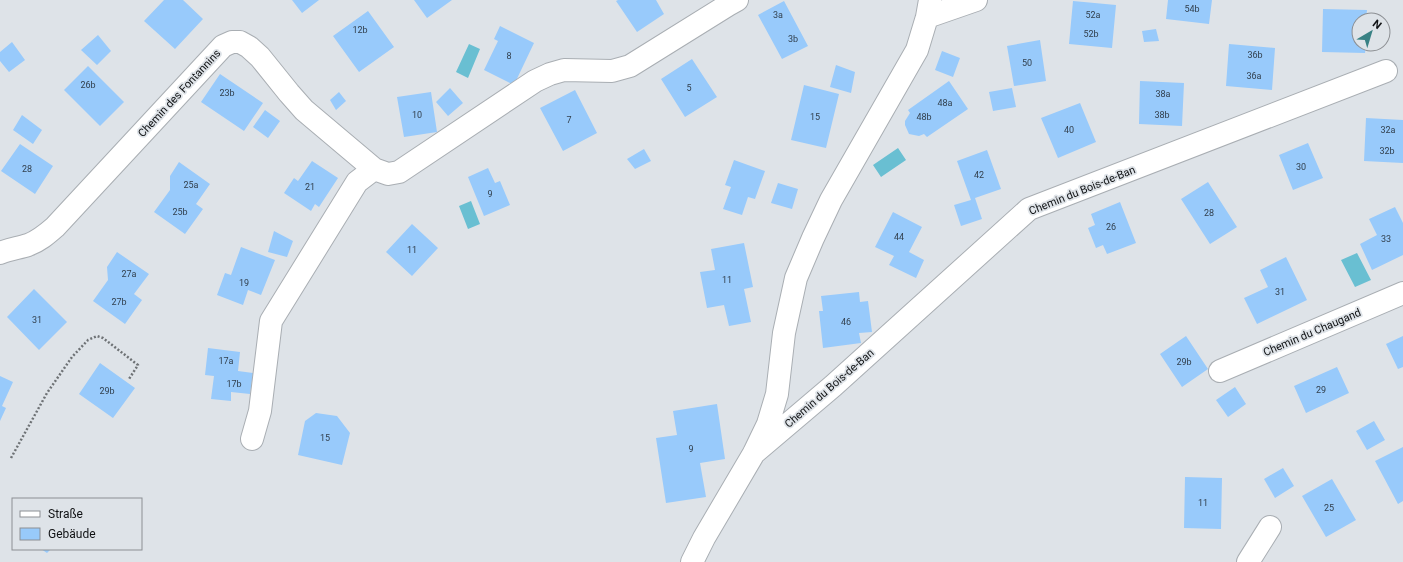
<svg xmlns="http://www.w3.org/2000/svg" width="1403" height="562" font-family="Roboto,sans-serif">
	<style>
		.water { fill: #69bfd2 }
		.building { fill: #98cafb }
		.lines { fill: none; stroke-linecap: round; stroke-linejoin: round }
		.minor-casing { stroke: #a9aeb3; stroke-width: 24 }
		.path { stroke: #6e7275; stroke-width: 2.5; stroke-dasharray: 2 2; stroke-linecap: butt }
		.minor { stroke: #fff; stroke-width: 22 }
		.labels { text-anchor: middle; stroke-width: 3.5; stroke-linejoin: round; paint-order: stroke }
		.number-label { font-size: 9px; fill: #32404e }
		.street-label { font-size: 11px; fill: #101214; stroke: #dee3e8 }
	</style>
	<rect width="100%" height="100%" fill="#dee3e8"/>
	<path class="water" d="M469,44L480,49L468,78L456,72Z
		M898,148L906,160L881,177L873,165Z
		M471,201L480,224L468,229L459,206Z
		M1357,253L1371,280L1355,287L1341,260Z"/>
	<path class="building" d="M164,0H183L203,19L175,49L144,21Z
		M292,0H319L302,13Z
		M414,0H452L427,18Z
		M618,0H656L664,14L637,32L616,1Z
		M1168,0H1212L1209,24L1166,19Z
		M784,1L808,46L782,59L758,15Z
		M1073,1L1116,5L1112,48L1069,44Z
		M1323,9L1367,10L1366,20H1359V44H1366L1365,53L1322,52Z
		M368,11L394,47L359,72L333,36Z
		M500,26L534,43L514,85L484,70L498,41L494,39Z
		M1156,29L1159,41L1144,42L1142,31Z
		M98,35L111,51L97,65L81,50Z
		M1040,40L1046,81L1014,86L1007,46Z
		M12,42L25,60L9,72L0,61V52Z
		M1229,44L1275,48L1272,90L1226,86Z
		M942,51L960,58L953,77L935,70Z
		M692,59L717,97L685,117L661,79Z
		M836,65L855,72L851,93L830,87Z
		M88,66L124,102L100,126L64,90Z
		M220,74L263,103L244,131L201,102Z
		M949,81L968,109L927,137L924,134L919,136L909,134L905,125V121L910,113L908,110Z
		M1140,81L1184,83L1182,126L1139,124Z
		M804,85L839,94L826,148L791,140Z
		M450,88L463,103L448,116L436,102Z
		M1012,88L1016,107L993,111L989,92Z
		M575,90L597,133L563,151L540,108Z
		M339,92L346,101L336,110L330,100Z
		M431,92L437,132L404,137L397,97Z
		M1080,103L1096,142L1058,158L1041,118Z
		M265,110L280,121L268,138L253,127Z
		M22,115L42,130L33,144L13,130Z
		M1366,118L1403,120V163L1364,161Z
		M1308,143L1323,178L1293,190L1279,155Z
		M20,144L53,166L35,194L1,171Z
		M644,149L651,161L635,169L627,159Z
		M987,150L1001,189L975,198L982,219L961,226L954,205L971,200L957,161Z
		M734,160L765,171L755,199L748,197L742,215L723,209L731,187L725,185Z
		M312,161L338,178L319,207L315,204L311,211L284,193L294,178L298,181Z
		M179,162L210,184L196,204L203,209L185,234L154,212L170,190V176Z
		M488,168L495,183L500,181L510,205L484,216L468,177Z
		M1208,182L1237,227L1210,244L1181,199Z
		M778,183L798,189L792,209L771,203Z
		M1120,202L1136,243L1107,254L1103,245L1096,248L1088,228L1095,225L1091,214Z
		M1395,207L1403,223V255L1372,270L1360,244L1377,235L1369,219Z
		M893,212L922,227L909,252L924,260L916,278L889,265L894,256L875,247Z
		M412,224L438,248L412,276L386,252Z
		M274,231L293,241L287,257L268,252Z
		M744,243L753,287L744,289L751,322L729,326L724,305L707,308L700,272L715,270L711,249Z
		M241,247L275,260L261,295L248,290L243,305L217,295L225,273L231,275Z
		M117,252L149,274L134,294L142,300L125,324L93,301L108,280L107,267Z
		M1286,257L1307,300L1257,324L1244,298L1268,287L1260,270Z
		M34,289L67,322L39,350L7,317Z
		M859,292L860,302L868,301L872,332L859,333L861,343L823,348L819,311H823L821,296Z
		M1186,336L1208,369L1182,387L1160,354Z
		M1403,336V367L1398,369L1386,344Z
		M208,348L240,352L238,371L253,373L250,394L231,392V401L211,399L214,376L205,375Z
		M100,363L135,388L113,418L79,394Z
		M1337,367L1349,393L1306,413L1294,386Z
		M0,376L13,382L2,406L6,408L0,421Z
		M1235,387L1246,404L1228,417L1216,400Z
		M717,404L725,459L700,463L706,497L666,503L656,438L677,435L673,411Z
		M316,413L337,416L350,433L342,465L298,455L305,421Z
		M1374,421L1385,440L1367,450L1356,431Z
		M1403,447V501L1398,504L1375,461Z
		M1283,468L1294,486L1275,498L1264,479Z
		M1185,477L1222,478L1221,529L1184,528Z
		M1332,479L1356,520L1326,537L1302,496Z
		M41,549H51L47,553Z"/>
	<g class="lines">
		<g class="minor-casing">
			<path id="minor" d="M927,17L976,0
				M0,253C9,249 19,248 28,245C39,241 47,234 55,227L223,46L232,42H240L249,47L260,57L289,93L304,110L374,169L388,174L399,172L535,81L550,74L564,70L612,71L630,66L728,5L737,0
				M1220,371L1403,293
				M252,439L260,411L271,321L357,182L374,169
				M754,453L833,386L1029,209L1386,71
				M692,562L704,538L754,453L768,424L777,394L784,333L796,278L813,238L831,200L917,50L927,17L930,0
				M1248,562L1270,527"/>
		</g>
		<path class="path" d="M11,458L47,393L72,357L88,340L97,336L103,338L138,365L129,379"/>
		<use href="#minor" class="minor"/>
	</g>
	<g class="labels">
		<g class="number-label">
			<text x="1192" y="12">54b</text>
			<text x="778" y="18">3a</text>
			<text x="1093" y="18">52a</text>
			<text x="360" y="33">12b</text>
			<text x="1091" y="37">52b</text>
			<text x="793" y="42">3b</text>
			<text x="1255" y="58">36b</text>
			<text x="509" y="59">8</text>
			<text x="1027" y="66">50</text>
			<text x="1254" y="79">36a</text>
			<text x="88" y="88">26b</text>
			<text x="689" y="91">5</text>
			<text x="227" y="96">23b</text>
			<text x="1163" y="97">38a</text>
			<text x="945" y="106">48a</text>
			<text x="417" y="118">10</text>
			<text x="1162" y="118">38b</text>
			<text x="815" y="120">15</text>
			<text x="924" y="120">48b</text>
			<text x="569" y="123">7</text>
			<text x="1069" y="133">40</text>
			<text x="1388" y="133">32a</text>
			<text x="1387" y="154">32b</text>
			<text x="1301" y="170">30</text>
			<text x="27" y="172">28</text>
			<text x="979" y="178">42</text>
			<text x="191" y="188">25a</text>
			<text x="310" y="190">21</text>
			<text x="490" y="197">9</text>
			<text x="180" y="215">25b</text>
			<text x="1209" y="216">28</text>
			<text x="1111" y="230">26</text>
			<text x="899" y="240">44</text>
			<text x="1386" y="242">33</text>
			<text x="412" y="253">11</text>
			<text x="129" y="277">27a</text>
			<text x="727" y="283">11</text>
			<text x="244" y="286">19</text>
			<text x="1280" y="295">31</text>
			<text x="119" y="305">27b</text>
			<text x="37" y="323">31</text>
			<text x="846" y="325">46</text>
			<text x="226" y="364">17a</text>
			<text x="1184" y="365">29b</text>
			<text x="234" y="387">17b</text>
			<text x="1321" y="393">29</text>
			<text x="107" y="394">29b</text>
			<text x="325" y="441">15</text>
			<text x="691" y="452">9</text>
			<text x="1203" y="506">11</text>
			<text x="1329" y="511">25</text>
		</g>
		<g class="street-label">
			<text transform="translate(179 93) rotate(-47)" y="4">Chemin des Fontannins</text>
			<text transform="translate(1082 190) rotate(-22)" y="4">Chemin du Bois-de-Ban</text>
			<text transform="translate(1312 332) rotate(-23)" y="4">Chemin du Chaugand</text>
			<text transform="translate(829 388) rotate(-41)" y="4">Chemin du Bois-de-Ban</text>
		</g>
	</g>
	<rect x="12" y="498" width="130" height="52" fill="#dee3e8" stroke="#8c8f93"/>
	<rect x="20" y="511" width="20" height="6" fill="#ffffff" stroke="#8c8f93"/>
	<text x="48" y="518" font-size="12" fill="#101214">Straße</text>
	<rect x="20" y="528" width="20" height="12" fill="#98cafb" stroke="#8c8f93"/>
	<text x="48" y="538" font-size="12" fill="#101214">Gebäude</text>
	<g transform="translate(1371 32) rotate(38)"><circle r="19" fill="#dee3e8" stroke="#8c8f93"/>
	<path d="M0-3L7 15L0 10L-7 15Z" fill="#388184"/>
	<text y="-6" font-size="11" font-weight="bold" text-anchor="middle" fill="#101214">N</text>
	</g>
</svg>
